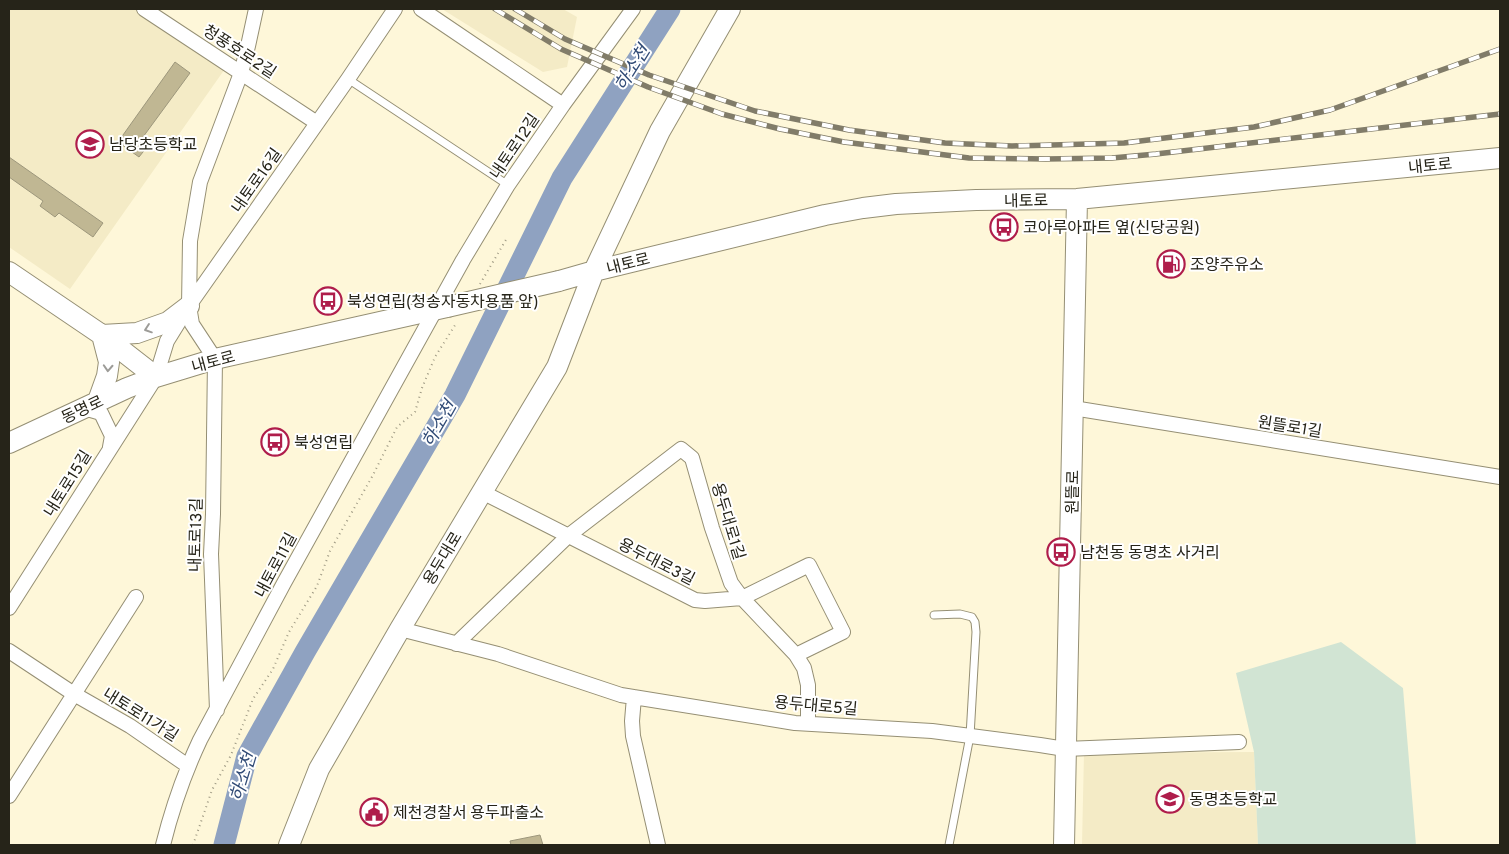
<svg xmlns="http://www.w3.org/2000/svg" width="1509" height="854" font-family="Overpass,'Noto Sans KR',sans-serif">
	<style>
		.built { fill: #f4ebc6 }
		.green { fill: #d1e4d3 }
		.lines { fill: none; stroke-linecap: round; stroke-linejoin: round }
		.river { stroke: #8fa2c1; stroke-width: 21 }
		.building { fill: #c0b793; stroke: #9d977c }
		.lane-casing { stroke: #958f74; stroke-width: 9 }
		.street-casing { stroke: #958f74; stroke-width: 16 }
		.secondary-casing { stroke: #958f74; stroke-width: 22 }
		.path { stroke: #9f9a84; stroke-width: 2; stroke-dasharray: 1 4; stroke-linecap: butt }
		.lane { stroke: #fff; stroke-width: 7 }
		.street { stroke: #fff; stroke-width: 14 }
		.secondary { stroke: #fff; stroke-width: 20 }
		.rail-casing { stroke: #817c69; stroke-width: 5.5 }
		.rail { stroke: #fff; stroke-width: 4; stroke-dasharray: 11; stroke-linecap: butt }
		.secondary-bridge-casing { stroke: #958f74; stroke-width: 22; stroke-linecap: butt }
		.secondary-bridge { stroke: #fff; stroke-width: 20 }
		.oneway { stroke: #9d9c98 }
		.labels { text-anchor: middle; stroke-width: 4; stroke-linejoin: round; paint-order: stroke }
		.street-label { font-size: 16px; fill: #262419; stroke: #fff }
		.poi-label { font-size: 16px; fill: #262419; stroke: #fff; text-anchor: start }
		.water-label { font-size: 18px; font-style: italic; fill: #314b76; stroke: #fff }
	</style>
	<rect width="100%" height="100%" fill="#fef7d9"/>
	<path class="built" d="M9,9H138L227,66L70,289L9,247Z
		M442,9H563L577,17L567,67L543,72Z
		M1254,752L1258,845H1082L1084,753Z"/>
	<path class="green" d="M1341,642L1403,688L1416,845H1258L1254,752L1236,673Z"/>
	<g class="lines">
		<path class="river" d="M224,845L247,756L305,652L455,395L562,178L670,9"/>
	</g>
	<path class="building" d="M175,62L190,73L143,137L151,142L139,157L118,142Z
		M9,157L103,223L93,237L59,213L55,217L40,206L43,201L9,177Z
		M540,835L543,845H511L510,841Z"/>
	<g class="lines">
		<g class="lane-casing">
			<path id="lane" d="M348,79L508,185
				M934,615L960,614L972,617L975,622L976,632L970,736L949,845"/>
		</g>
		<g class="street-casing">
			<path id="street" d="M144,9L317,123
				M421,9L563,105
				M84,408L101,413L112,436L110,447
				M1073,408L1500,477
				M482,492L695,600L705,601L742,598L809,565L843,632L796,655
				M9,608L156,377L167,341L188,307L348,79L395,9
				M400,629L498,654L621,695L795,723L932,731L1040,745L1065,749L1239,742
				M456,644L568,536L681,449L692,458L712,528L731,583L742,598L796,655L804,668L808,685V723
				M9,651L74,694L130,726L188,766
				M634,697L632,721L633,736L658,845
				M217,710L211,554L213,514L215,359L192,324L189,306L190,241L200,182L241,73L248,46L256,9
				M9,796L136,597
				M163,845C172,809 184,774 200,740L284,583L463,260L508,185L563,105L633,9"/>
		</g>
		<g class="secondary-casing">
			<path id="secondary" d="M9,272L102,335L156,377L215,359L447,307
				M559,281L594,271L825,215L863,208L896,204L976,200L1077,199L1500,158
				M98,401L107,376L109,362L102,335L137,333L168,322L189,306
				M9,443L127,388L156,377
				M289,845L319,769L400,629L557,367L594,271L660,131L730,9
				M1064,845L1077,199"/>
		</g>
		<path class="path" d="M480,284L507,238
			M193,845L212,790L231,755L253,699L273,669L289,632L317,586L330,551L373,475L397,427L415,412L422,388L435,357L457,322"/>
		<use href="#lane" class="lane"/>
		<use href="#street" class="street"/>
		<use href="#secondary" class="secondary"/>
		<g class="rail-casing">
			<path id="rail" d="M495,9L561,49L648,87L722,114L780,129L844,142L969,158L1046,159L1112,158L1156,154L1500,114
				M515,9L565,39L649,75L755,111L849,130L945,143L1012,146L1124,143L1254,127L1330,110L1500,49"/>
		</g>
		<use href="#rail" class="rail"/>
		<g class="secondary-bridge-casing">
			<path id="secondary-bridge" d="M447,307L559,281"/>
		</g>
		<use href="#secondary-bridge" class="secondary-bridge"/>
	</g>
	<defs><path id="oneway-chevron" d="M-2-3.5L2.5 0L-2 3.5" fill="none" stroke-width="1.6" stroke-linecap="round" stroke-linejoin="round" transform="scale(1.25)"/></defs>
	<g class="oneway">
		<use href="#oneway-chevron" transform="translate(148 329) rotate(161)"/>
		<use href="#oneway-chevron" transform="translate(108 368) rotate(93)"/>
	</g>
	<defs>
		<g id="school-ring" transform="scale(1.4375)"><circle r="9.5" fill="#fff" stroke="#af1d4b" stroke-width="1.5"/><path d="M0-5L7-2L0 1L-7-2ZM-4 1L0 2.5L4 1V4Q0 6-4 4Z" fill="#af1d4b"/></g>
		<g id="bus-ring" transform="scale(1.4375)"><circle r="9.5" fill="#fff" stroke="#af1d4b" stroke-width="1.5"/><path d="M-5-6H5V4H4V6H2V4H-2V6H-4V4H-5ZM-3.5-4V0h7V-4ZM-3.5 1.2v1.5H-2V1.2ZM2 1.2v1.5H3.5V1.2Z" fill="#af1d4b"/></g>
		<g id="fuel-ring" transform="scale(1.4375)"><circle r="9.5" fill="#fff" stroke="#af1d4b" stroke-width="1.5"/><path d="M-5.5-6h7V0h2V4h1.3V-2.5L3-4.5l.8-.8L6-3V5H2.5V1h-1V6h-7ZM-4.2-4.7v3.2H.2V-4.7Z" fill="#af1d4b"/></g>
		<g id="civic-ring" transform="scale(1.4375)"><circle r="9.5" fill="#fff" stroke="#af1d4b" stroke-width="1.5"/><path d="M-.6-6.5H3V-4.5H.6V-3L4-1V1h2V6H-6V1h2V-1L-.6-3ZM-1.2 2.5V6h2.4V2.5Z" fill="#af1d4b"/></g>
	</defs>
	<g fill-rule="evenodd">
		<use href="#school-ring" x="90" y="144"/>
		<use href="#bus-ring" x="1004" y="227"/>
		<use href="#fuel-ring" x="1171" y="264"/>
		<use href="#bus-ring" x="328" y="301"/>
		<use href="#bus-ring" x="275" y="442"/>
		<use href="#bus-ring" x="1061" y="552"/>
		<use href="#school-ring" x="1170" y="799"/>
		<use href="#civic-ring" x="374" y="812"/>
	</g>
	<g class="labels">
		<g class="street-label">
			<text transform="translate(240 51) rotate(33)" y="6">청풍호로2길</text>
			<text transform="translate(514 146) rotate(-56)" y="6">내토로12길</text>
			<text transform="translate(1430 165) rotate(-6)" y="6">내토로</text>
			<text transform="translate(256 180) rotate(-55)" y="6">내토로16길</text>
			<text transform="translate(1026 200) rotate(-1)" y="6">내토로</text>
			<text transform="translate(628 263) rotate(-14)" y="6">내토로</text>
			<text transform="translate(213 361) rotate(-15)" y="6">내토로</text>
			<text transform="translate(82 409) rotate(-25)" y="6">동명로</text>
			<text transform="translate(1290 426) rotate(9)" y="6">원뜰로1길</text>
			<text transform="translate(67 483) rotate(-58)" y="6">내토로15길</text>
			<text transform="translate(1072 492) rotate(-89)" y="6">원뜰로</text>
			<text transform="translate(729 521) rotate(73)" y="6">용두대로1길</text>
			<text transform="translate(195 535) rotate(-89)" y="6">내토로13길</text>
			<text transform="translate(442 558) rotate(-59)" y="6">용두대로</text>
			<text transform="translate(657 561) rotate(27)" y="6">용두대로3길</text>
			<text transform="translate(275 565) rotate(-62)" y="6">내토로11길</text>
			<text transform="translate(816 705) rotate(5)" y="6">용두대로5길</text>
			<text transform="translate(141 714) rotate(32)" y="6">내토로11가길</text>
		</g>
		<g class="poi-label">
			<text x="109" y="150">남당초등학교</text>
			<text x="1023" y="233">코아루아파트 옆(신당공원)</text>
			<text x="1190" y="270">조양주유소</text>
			<text x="347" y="307">북성연립(청송자동차용품 앞)</text>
			<text x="294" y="448">북성연립</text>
			<text x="1080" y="558">남천동 동명초 사거리</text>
			<text x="1189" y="805">동명초등학교</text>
			<text x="393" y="818">제천경찰서 용두파출소</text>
		</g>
		<g class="water-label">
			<text transform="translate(632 68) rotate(-58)" y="6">하소천</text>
			<text transform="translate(439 424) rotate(-60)" y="6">하소천</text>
			<text transform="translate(243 777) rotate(-73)" y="6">하소천</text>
		</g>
	</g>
	<rect width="1509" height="854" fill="none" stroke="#262419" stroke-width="20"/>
</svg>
